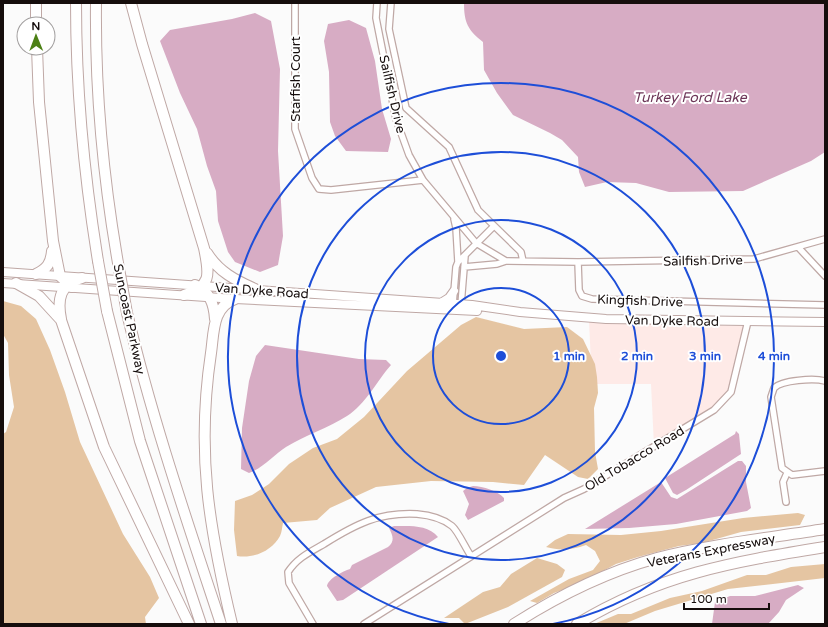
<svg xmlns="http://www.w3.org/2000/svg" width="828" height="627" font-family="'Varela Round',sans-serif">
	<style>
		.built { fill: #feeae7 }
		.green { fill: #e3c4a2 }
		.forest { fill: #e5c5a2 }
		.water { fill: #d7acc4 }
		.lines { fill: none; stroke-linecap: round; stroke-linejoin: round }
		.minor-casing { stroke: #bfa8a5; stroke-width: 8 }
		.secondary-casing { stroke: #bfa8a5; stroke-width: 10 }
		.motorway-casing { stroke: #bfa8a5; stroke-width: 12 }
		.minor { stroke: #fff; stroke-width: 5.5 }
		.secondary { stroke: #fff; stroke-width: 8 }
		.motorway { stroke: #fff; stroke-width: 10 }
		.motorway-bridge-casing { stroke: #bfa8a5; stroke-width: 12; stroke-linecap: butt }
		.motorway-bridge { stroke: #fff; stroke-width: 10 }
		.ring { fill: none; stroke: #1d4ed8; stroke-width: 2 }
		.labels { text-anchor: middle; stroke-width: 4; stroke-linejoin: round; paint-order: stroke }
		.street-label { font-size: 13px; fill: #150d0c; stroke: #fff }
		.water-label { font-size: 14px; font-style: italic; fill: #6c3557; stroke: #fff }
		.centre { fill: #1d4ed8; stroke: #fff; stroke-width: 2 }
		.ring-label { font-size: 12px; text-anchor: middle; font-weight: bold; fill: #1d4ed8; stroke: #fff; stroke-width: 4; stroke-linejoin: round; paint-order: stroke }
	</style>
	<rect width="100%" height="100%" fill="#fbfbfb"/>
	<path class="built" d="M589,321L745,326L729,391L711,409L654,446L651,384H592Z"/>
	<path class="green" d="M537,558L557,564L565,570L562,577L508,607L465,624L459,618H444L483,592L500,587L511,574Z"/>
	<path class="forest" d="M3,301L21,306L36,319L50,350L65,392L80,442L123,534L150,577L159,598L145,617L146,624H3V434L6,432L14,407L9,375L8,343L3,334Z
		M476,317L524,329L567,327L583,339L595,364L597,377L598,393L594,408L595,452L598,469L588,479L578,477L545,455L524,485L493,482L431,481L376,487L330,508L317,520L283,523C282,527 282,532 280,536C272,551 253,559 237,556L234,530L235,501L252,495L269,484L289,464L313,448L337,439L364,417L407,371L461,325Z
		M798,513L805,515L800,525L741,532L702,543L679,546L638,557L616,564L579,584L554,593L537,603L530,601L569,579L593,570L600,561L595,551L586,545C572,550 560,551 546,547L555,540L568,534L621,535L661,531L743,518Z
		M825,564V578L728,589L655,611L624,624H594L618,614H631L670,598L702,591L747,575H766L791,567Z"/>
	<path class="water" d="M464,3H825V152L811,161L743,191L669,192L636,183L607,182L585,187L579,172L578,157L562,140L550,133L513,115L497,93L484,70L483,42C468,30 464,23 464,3Z
		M255,13L271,21L280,69L278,151L283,236L278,265L260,272L235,262L228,252L218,221L216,191L207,166L197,129L180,93L160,41L170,30L232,19Z
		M349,20L366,28L375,61L382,109L391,139L388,152L346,151L335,136L330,122L329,72L324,41L328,24Z
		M265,345L359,359L386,360L391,365C376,382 366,404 347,416C328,428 306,435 286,447C274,455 263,468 249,473L241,469L242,428L249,381L256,356Z
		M736,431L739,434L741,454L686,490L677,495L673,493L665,478L735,434Z
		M738,461H742L746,466V482L751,508L747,511L676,524L629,528L585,529L661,482L671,497L677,499Z
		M473,486C483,486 498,491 504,498V501L468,520L465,515L469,504L463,491L467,488Z
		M394,526C408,526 428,524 438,537L343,600L337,601L327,586C328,579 343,571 350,569L352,565L388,547C395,541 393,536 389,528Z
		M798,585L804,588L786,600L779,612L768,624H712L715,602L730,596H755Z"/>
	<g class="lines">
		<g class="minor-casing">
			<path id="minor" d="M295,3V129L312,178L319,189L331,190L423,180
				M377,3L376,18L396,119L409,155L423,180L476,243L506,261L578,262L754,259L825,239
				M391,3L389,29L406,108L449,147L478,210L521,252L523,261
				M454,219L456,228L458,262
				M798,247L825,276
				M578,262L579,290L582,296L592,299L825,305
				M464,267L497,264L506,261
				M460,306L461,305L465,256
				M455,307L453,304L456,267L458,262L493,227
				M825,381C814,378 782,380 774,388L771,397L782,468L792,475L825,471
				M786,502L783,482L787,473
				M313,624L289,583L288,572C297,558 310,552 324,544C356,524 379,512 417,514C429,515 442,518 452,526C458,531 466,549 471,556
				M364,624L564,498L584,489L714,410L731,392L748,321"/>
		</g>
		<g class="secondary-casing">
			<path id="secondary" d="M3,272L472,305L520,312L606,319L825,322
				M3,283L235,299L477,311
				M441,303L449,298L454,291"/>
		</g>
		<g class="motorway-casing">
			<path id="motorway" d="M36,3V24
				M76,3C76,89 84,175 98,261
				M96,3C95,90 103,177 118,263
				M131,3L142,44L204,248C209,273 213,286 184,295
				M37,48L39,102L53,241L60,276L72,287
				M207,253C219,272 235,280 255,289
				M36,274C47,269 51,263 52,251
				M16,283L39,296L61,320L104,447L189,624
				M195,285C210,292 214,304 215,319
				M107,311L140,441L201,624
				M127,313C152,419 187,521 221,624
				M61,319C57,299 60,284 82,278
				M232,624C209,528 196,452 211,353C214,333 212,307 235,299
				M514,624C558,596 606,572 657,558C712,544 769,538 825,529
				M577,624C660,574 732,562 825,547"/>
		</g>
		<use href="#minor" class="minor"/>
		<use href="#secondary" class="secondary"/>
		<use href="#motorway" class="motorway"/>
		<g class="motorway-bridge-casing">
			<path id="motorway-bridge" d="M98,261L107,311
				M118,263L127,313"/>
		</g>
		<use href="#motorway-bridge" class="motorway-bridge"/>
	</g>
	<g class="ring">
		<circle cx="501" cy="356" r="68"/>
		<circle cx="501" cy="356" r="136"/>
		<circle cx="501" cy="356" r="204"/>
		<path d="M449 624A273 273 0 1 1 553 624"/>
	</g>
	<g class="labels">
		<g class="street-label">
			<text transform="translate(295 79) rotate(-90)" y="5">Starfish Court</text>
			<text transform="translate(393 94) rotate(77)" y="5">Sailfish Drive</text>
			<text transform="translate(703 260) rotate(-1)" y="5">Sailfish Drive</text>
			<text transform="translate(262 290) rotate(4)" y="5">Van Dyke Road</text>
			<text transform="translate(640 300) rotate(2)" y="5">Kingfish Drive</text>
			<text transform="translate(130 319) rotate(78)" y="5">Suncoast Parkway</text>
			<text transform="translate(672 320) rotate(1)" y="5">Van Dyke Road</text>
			<text transform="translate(634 458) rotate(-31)" y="5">Old Tobacco Road</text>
			<text transform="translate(711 550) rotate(-11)" y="5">Veterans Expressway</text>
		</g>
		<g class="water-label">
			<text x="690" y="102">Turkey Ford Lake</text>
		</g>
	</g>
	<circle cx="501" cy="356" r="6" class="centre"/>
	<g class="ring-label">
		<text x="569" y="360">1 min</text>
		<text x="637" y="360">2 min</text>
		<text x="705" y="360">3 min</text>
		<text x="774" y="360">4 min</text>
	</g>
	<rect width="828" height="627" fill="none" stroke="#150d0c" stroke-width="8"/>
	<g transform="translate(36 36) rotate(359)"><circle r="19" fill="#ffffff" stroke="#a19e9e"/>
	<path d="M0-3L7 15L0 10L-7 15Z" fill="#4c8015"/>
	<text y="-6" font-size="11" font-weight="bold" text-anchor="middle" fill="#150d0c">N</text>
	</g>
	<path d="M684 603v6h85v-6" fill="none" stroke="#150d0c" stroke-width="2"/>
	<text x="690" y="603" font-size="12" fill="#150d0c" stroke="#ffffff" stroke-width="3" paint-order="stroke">100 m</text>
</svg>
